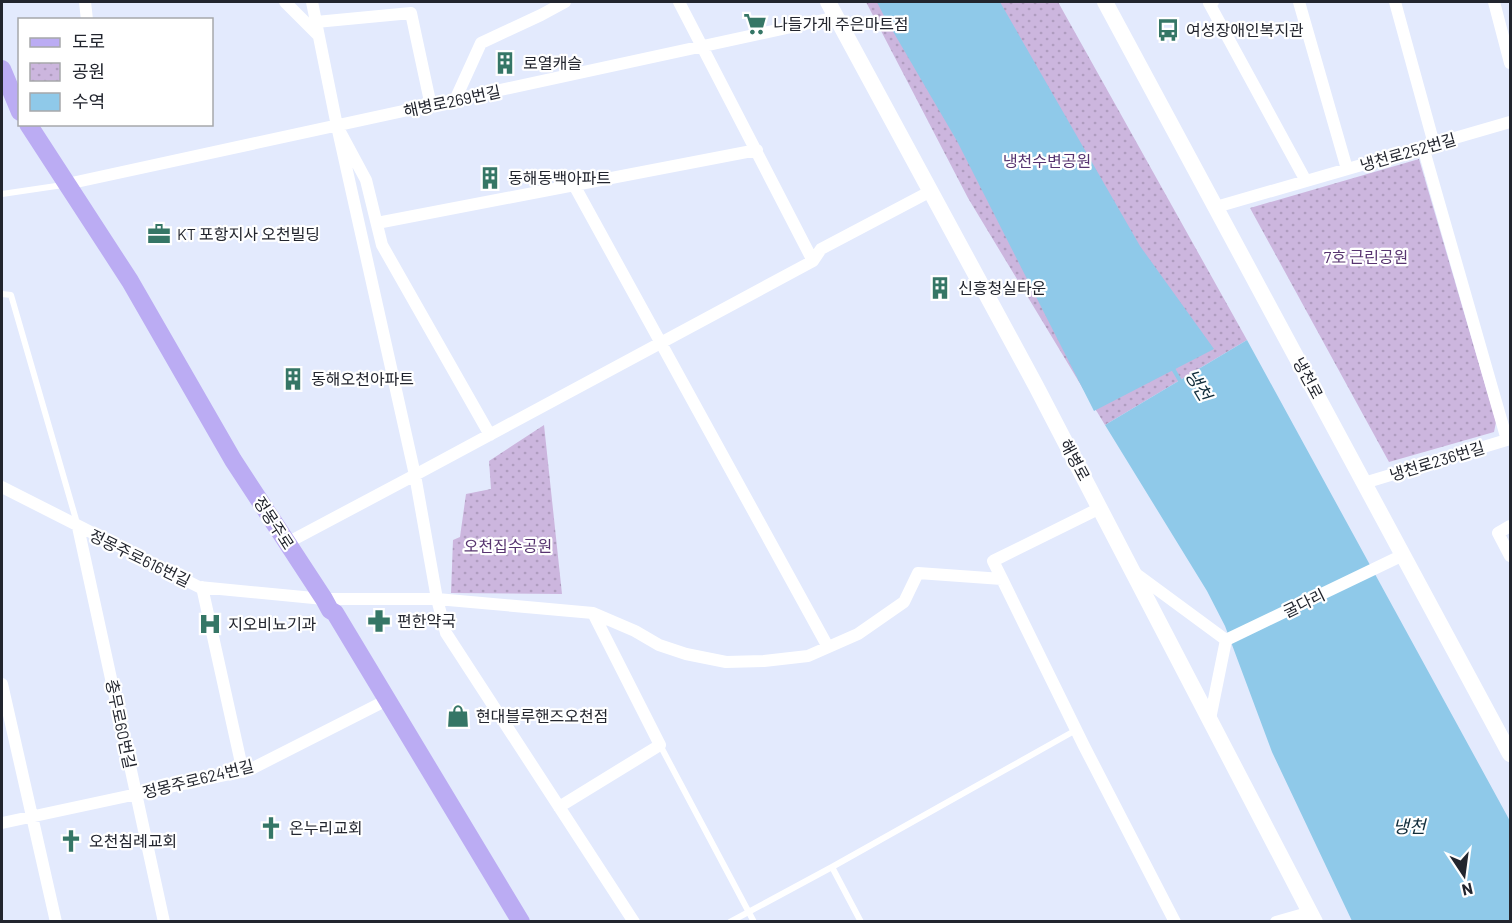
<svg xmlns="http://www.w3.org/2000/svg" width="1512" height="923" font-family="Barlow,'Noto Sans KR',sans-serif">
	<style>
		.park { fill: url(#park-dots) }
		.water { fill: #8fc9e9 }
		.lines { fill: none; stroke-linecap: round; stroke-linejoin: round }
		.stream { stroke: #8fc9e9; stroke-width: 4 }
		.service { stroke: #fff; stroke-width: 6 }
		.minor { stroke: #fff; stroke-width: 12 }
		.secondary { stroke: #fff; stroke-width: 16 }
		.primary { stroke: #bbacf3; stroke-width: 18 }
		.labels { text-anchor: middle; stroke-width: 4.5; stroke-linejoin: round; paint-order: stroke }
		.poi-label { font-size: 16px; fill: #22252e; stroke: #fff; text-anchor: start }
		.street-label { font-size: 16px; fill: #22252e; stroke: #fff }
		.park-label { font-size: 16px; fill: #573470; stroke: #fff }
		.water-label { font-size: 18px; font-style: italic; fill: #112d3b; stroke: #fff }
	</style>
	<defs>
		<pattern id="park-dots" width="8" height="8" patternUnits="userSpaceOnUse" patternTransform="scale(1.5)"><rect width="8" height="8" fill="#ccb6de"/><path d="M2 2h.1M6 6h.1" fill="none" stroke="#af9cbf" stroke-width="1.8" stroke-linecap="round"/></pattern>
	</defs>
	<rect width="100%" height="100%" fill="#e3eafd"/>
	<path class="park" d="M866,2H1058L1247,340L1105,425L968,198Z
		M1419,159L1496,422L1494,432L1389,462L1250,208Z
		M544,425L562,594L451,593L453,540L460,537L466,494L491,489L489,461Z"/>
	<path class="water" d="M877,2H1000L1140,246L1214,349L1094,411L957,141L884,16Z
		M1247,340L1510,821V921H1352L1272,752L1225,626L1207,591L1105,425Z"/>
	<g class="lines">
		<path class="stream" d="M1172,367L1182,384"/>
		<path class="service" d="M2,194L63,185
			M2,294L11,295L77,523
			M660,745L754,922
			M832,867L861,922
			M730,922L832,867L1076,730"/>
		<path class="minor" d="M85,2L87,20
			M285,2L318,35
			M312,2L337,126
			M1213,2L1209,3L1306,181
			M1299,2L1347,169
			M1395,2L1434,144
			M1494,2L1510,63
			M316,22L411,13L431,106
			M455,100L481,43L541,15L565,2
			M1423,147L1507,440
			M67,184L837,17
			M574,185L828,647
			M1216,207L1510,122
			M377,223L757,150
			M813,261L821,249L931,191
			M1364,483L1510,439
			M2,487L199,587L324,599H437L415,475L813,261L679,2
			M1510,526L1498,533L1510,556
			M78,527L164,922
			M287,543L415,475L337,126L366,180L382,245L490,435
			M1135,573L1226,640
			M1002,579L993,561L1100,508
			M202,587L243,772
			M1226,640L1403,555
			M2,684L56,922
			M1210,719L1226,640
			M559,807L660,745L593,613
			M2,823L249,770L387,700
			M634,922L446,633L437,599L593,613L635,631L659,645L686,654L726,662L764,661L808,656L858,634L904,602L918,573L1002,579L1084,746L1175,922
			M1276,922L1311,912"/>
		<path class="secondary" d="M828,2L1036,386L1315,922
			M1105,2L1510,754"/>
		<path class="primary" d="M2,69L20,112
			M28,124L130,281L233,460L324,599L330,610L335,613L521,922"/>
	</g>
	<defs>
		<g id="supermarket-bare" transform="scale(1.8)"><path d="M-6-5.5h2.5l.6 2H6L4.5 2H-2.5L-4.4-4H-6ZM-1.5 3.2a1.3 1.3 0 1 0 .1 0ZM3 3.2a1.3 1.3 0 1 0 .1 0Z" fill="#357666" stroke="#fff" stroke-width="2.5" paint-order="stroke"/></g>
		<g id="bus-bare" transform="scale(1.8)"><path d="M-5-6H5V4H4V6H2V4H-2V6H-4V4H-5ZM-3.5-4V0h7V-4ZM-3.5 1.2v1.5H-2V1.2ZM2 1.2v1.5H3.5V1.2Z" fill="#357666" stroke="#fff" stroke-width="2.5" paint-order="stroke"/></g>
		<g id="building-bare" transform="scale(1.8)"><path d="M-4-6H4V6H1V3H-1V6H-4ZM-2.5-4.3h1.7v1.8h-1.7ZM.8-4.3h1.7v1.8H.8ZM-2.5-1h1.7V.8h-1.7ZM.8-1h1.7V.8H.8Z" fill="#357666" stroke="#fff" stroke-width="2.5" paint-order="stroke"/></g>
		<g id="office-bare" transform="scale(1.8)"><path d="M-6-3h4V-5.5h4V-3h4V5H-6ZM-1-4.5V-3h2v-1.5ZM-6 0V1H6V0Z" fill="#357666" stroke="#fff" stroke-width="2.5" paint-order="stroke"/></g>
		<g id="pharmacy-bare" transform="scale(1.8)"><path d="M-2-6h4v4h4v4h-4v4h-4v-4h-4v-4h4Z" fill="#357666" stroke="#fff" stroke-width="2.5" paint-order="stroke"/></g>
		<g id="hospital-bare" transform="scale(1.8)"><path d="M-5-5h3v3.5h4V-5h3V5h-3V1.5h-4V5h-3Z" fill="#357666" stroke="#fff" stroke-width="2.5" paint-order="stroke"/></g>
		<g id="shop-bare" transform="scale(1.8)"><path d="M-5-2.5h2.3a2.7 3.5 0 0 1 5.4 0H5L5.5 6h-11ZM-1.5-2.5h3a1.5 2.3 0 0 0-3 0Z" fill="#357666" stroke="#fff" stroke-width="2.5" paint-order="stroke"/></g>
		<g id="church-bare" transform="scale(1.8)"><path d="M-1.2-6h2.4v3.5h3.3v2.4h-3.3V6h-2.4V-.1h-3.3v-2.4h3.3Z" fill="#357666" stroke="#fff" stroke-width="2.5" paint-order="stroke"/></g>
	</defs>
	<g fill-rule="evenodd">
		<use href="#supermarket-bare" x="755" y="24"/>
		<use href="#bus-bare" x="1168" y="30"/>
		<use href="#building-bare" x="505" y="63"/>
		<use href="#building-bare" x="490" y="178"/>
		<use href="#office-bare" x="159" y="234"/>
		<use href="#building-bare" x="940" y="288"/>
		<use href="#building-bare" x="293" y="379"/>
		<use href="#pharmacy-bare" x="379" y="621"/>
		<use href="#hospital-bare" x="210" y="624"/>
		<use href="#shop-bare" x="458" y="716"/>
		<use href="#church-bare" x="271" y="828"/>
		<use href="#church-bare" x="71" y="841"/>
	</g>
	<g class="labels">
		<g class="poi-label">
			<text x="773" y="30">나들가게 주은마트점</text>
			<text x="1186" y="36">여성장애인복지관</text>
			<text x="523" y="69">로열캐슬</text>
			<text x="508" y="184">동해동백아파트</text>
			<text x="177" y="240">KT 포항지사 오천빌딩</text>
			<text x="958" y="294">신흥청실타운</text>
			<text x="311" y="385">동해오천아파트</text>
			<text x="397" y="627">편한약국</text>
			<text x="228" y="630">지오비뇨기과</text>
			<text x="476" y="722">현대블루핸즈오천점</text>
			<text x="289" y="834">온누리교회</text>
			<text x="89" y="847">오천침례교회</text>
		</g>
		<g class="street-label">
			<text transform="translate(452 101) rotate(-12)" y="6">해병로269번길</text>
			<text transform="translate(1408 152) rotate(-16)" y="6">냉천로252번길</text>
			<text transform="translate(1308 378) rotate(62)" y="6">냉천로</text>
			<text transform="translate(1075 460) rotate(62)" y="6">해병로</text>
			<text transform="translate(1437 461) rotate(-17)" y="6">냉천로236번길</text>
			<text transform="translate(274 523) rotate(57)" y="6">정몽주로</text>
			<text transform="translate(140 558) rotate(26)" y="6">정몽주로616번길</text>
			<text transform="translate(1304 603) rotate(-26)" y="6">굴다리</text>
			<text transform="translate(121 724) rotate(78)" y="6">충무로60번길</text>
			<text transform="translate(198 779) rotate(-14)" y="6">정몽주로624번길</text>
		</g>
		<g class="park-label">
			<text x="1047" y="167">냉천수변공원</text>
			<text x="1366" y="263">7호 근린공원</text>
			<text x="508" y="552">오천집수공원</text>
		</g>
		<g class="water-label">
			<text transform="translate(1198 385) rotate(59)" y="6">냉천</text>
			<text x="1409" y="833">냉천</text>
		</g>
	</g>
	<rect width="1512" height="923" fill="none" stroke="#22252e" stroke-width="6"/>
	<rect x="18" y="18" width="195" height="108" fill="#ffffff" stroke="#a7a8ab" stroke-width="1.5"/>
	<rect x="30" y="38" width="30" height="9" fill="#bbacf3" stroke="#a7a8ab" stroke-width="1.5"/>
	<text x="72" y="48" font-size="18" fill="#22252e">도로</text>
	<rect x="30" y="63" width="30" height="18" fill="url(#park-dots)" stroke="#a7a8ab" stroke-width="1.5"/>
	<text x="72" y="78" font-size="18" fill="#22252e">공원</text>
	<rect x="30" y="93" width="30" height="18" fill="#8fc9e9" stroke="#a7a8ab" stroke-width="1.5"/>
	<text x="72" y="108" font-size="18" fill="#22252e">수역</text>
	<g transform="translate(1464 875) rotate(167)" stroke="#ffffff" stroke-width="4.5" paint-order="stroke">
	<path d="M0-4.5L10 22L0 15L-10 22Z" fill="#22252e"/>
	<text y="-9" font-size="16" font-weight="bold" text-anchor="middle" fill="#22252e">N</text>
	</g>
</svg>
